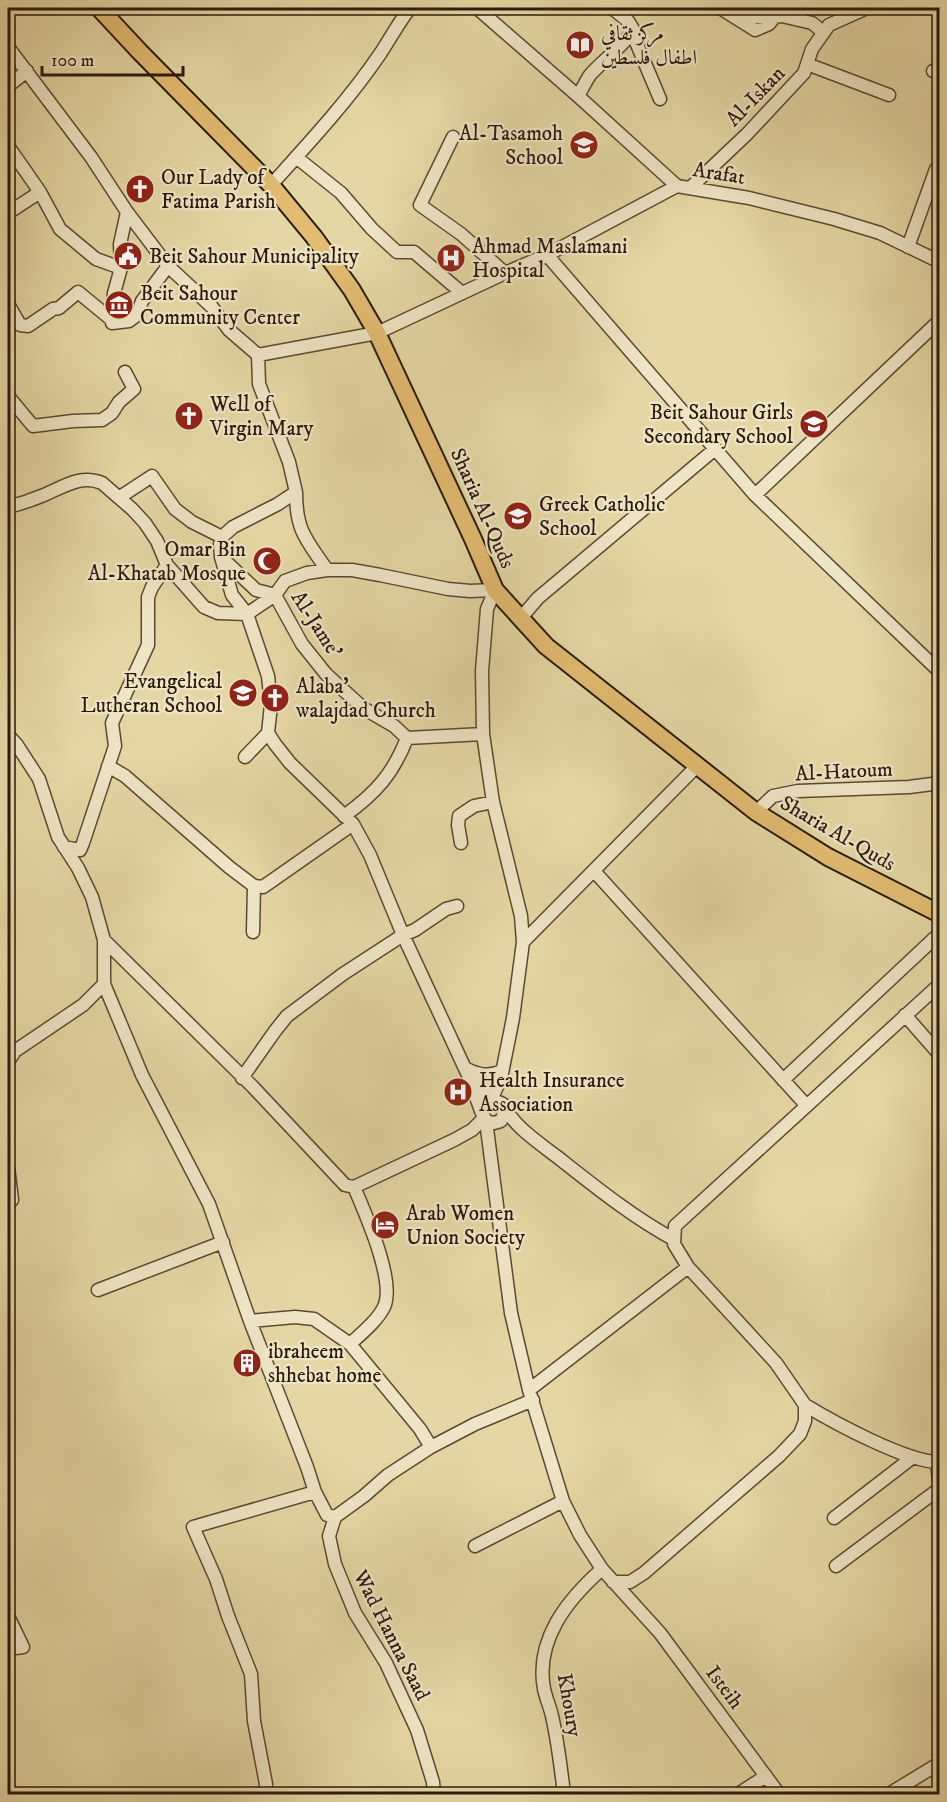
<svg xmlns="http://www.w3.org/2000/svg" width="947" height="1802" font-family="'IM FELL DW Pica',Amiri,serif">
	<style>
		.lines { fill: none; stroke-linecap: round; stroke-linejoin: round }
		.minor-casing { stroke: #5a4934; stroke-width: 15 }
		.major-casing { stroke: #2b1a0e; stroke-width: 20 }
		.minor { stroke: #eee5c4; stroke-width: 12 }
		.major { stroke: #e2bc72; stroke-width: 16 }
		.labels { text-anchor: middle; stroke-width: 4.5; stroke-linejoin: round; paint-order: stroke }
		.poi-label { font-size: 21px; fill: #2b1a0e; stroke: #eee5c4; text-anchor: start }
		.street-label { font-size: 21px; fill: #2b1a0e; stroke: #eee5c4 }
	</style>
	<rect width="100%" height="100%" fill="#e5d7a5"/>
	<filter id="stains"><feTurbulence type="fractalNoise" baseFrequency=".00333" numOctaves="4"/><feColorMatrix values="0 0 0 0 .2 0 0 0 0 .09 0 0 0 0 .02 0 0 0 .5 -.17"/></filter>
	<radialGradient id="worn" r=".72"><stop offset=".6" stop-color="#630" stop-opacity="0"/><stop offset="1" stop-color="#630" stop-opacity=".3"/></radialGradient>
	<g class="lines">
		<g class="minor-casing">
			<path id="minor" d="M477,8L578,96L677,186L749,198L834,219L880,233L940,262
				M720,8L755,30L769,24L774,18
				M735,8L747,16L765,18L782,16L812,23L823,32
				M631,36L636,42L660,99
				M8,47L91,157L127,212L168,266L212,307L229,330L258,355
				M807,64L889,95
				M933,71H940
				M8,86L27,71
				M578,96C582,89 586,81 590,75C600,63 630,40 633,29L628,21L612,8
				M453,137L420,205L461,234L505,273
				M8,146L40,192L8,213
				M296,157L341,193L372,229L397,252H414L462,293
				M271,185C309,143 348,101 380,54C390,39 399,22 410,8
				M690,188L747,134L804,73L812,49L829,25L867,8
				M40,192L60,229L96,259L121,268L120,244L127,212
				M908,247L936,169L940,165
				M547,255L755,495L940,672
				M121,268L114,293L112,323L129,321L137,315L142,301L168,266
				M8,304L20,325L28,326L53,309L59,308L78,292L112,320
				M258,355L259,384L289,462L296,492L278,504L233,527L222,537L220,544L221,557L232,595L247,614L268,676L271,705L268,733L275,744L290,763L353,824L370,855L403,935L468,1075L481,1111
				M258,355L377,333L505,273L547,255L677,186
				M8,396L33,426L73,421L102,420L112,413L119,402L134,389L125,372
				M296,492C296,531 306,539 327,570
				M755,495L940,320
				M120,497L152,476L175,509L192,522L222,537
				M8,507C20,504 32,500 44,495C63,487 81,474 102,483L132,509L145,523L157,541L167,565L196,598L204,607L218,613L247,614L275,595L285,581L307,573L327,570H352L380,575L448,589L470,591L495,590L487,609L482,671L483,734L493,802L521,916L523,942L513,1018L501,1078L491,1100L484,1104L481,1111L486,1121L494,1123L501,1121L505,1110L501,1103L491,1100L468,1075
				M221,557L256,590L275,595L302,644L326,674L363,708L394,726L407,738
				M520,619L538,598L715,449
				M8,735L17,745L39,779L58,837L78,868L92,897L104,940V984L142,1075L209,1204L250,1321
				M407,738L483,734
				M245,757L268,733
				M108,766L125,776L229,867L254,886L263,887L353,824
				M756,812L773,796L798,791L909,787L940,783
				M344,816C376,793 393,774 407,738
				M461,843L458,825L459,816L474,806L493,802
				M64,847L80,850L83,843L115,746L112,723L148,645V597L152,587L167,565
				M594,871L806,1105
				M253,932L254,886
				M104,940L253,1087L345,1185L354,1187L454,1140L472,1130L484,1118
				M523,942L697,766
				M905,1015L940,1055
				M8,1062L15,1051L83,1005L104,984
				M465,1068C478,1075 489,1077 502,1071
				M242,1078L275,1031L287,1016L343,974L403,935L415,930L446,909L457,906
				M783,1080L940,933
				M503,1104C513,1126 538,1142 556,1156C593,1185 631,1216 673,1239
				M486,1121L511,1313L529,1390L563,1501L580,1535L602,1569L660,1633L779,1794
				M8,1167L12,1200
				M98,1290L223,1242
				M350,1344C362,1333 377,1321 384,1307C396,1281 365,1213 354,1187
				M529,1390L688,1267
				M805,1405C833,1422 908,1463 940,1462
				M937,1463L940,1490
				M335,1517L327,1515L315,1492L307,1467L250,1321L295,1317L314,1319L350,1344L420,1429L431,1447
				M335,1517L329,1536L335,1564L355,1613L386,1663L417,1730L433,1782L434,1794
				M335,1517L364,1496L388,1475L431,1447L475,1424L533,1400
				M834,1518L913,1457
				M475,1546L563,1501
				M836,1566L939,1489
				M613,1582H630L644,1573L779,1456L800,1434L805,1421V1405L776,1363L688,1267L674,1244L675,1226L940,984
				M8,1616L23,1647L8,1649
				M265,1794L266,1784L254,1721L251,1674L228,1616L216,1579L193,1527L315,1492
				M564,1794C561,1769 558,1742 552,1716C550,1707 546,1698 544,1689C535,1640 567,1600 602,1569
				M738,1794L766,1776
				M889,1794L940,1763"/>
		</g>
		<g class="major-casing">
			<path id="major" d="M99,8L140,52L271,185L314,237L352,290L377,333L473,539L495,590L546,646L756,812L828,857L940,914"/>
		</g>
		<use href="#minor" class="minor"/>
		<use href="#major" class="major"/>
	</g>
	<defs>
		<g id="library-disc" transform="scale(1.5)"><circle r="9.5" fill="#8f2418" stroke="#eee5c4"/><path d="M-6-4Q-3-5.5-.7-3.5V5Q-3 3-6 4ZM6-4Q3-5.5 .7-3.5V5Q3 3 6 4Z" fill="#fff"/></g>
		<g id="school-disc" transform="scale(1.5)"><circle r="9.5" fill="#8f2418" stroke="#eee5c4"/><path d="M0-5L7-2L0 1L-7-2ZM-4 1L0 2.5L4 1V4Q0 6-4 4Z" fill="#fff"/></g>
		<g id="church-disc" transform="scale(1.5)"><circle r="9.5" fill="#8f2418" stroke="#eee5c4"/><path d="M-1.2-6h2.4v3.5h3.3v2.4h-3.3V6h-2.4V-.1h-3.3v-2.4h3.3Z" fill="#fff"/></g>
		<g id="civic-disc" transform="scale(1.5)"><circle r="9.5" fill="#8f2418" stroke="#eee5c4"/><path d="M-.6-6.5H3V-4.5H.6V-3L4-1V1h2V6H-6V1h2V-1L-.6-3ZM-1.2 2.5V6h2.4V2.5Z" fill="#fff"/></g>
		<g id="hospital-disc" transform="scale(1.5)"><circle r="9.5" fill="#8f2418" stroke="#eee5c4"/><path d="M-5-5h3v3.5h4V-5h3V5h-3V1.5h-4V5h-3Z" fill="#fff"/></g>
		<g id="museum-disc" transform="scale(1.5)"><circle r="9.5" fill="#8f2418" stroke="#eee5c4"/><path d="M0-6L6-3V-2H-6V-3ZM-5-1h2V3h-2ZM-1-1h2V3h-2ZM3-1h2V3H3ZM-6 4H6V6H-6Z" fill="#fff"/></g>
		<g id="mosque-disc" transform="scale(1.5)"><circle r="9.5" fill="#8f2418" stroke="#eee5c4"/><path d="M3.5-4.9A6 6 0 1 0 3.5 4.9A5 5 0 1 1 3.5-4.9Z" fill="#fff"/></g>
		<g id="hotel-disc" transform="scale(1.5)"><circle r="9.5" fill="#8f2418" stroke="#eee5c4"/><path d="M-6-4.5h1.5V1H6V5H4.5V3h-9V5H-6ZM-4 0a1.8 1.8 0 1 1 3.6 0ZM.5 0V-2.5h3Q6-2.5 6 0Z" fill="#fff"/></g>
		<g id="building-disc" transform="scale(1.5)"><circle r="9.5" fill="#8f2418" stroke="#eee5c4"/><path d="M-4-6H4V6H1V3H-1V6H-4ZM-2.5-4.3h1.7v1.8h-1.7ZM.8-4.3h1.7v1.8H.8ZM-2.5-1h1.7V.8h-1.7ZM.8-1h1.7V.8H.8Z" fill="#fff"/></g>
	</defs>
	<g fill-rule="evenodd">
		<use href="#library-disc" x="580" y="45"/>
		<use href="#school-disc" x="584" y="145"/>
		<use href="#church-disc" x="140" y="189"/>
		<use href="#civic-disc" x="128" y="256"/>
		<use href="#hospital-disc" x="451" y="258"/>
		<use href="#museum-disc" x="119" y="305"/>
		<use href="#church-disc" x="189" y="416"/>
		<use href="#school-disc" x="814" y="424"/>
		<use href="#school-disc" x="518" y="516"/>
		<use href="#mosque-disc" x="267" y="561"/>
		<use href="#school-disc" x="243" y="693"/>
		<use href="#church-disc" x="275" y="698"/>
		<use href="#hospital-disc" x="458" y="1092"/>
		<use href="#hotel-disc" x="385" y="1225"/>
		<use href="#building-disc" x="247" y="1363"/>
	</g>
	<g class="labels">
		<g class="poi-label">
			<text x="601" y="40">مركز ثقافي<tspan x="601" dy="24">اطفال فلسطين</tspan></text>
			<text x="563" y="140" text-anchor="end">Al-Tasamoh<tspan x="563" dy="24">School</tspan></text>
			<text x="161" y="184">Our Lady of<tspan x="161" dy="24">Fatima Parish</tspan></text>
			<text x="472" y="253">Ahmad Maslamani<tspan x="472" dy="24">Hospital</tspan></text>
			<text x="149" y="263">Beit Sahour Municipality</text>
			<text x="140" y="300">Beit Sahour<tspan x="140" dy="24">Community Center</tspan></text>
			<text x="210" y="411">Well of<tspan x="210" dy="24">Virgin Mary</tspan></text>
			<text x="793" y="419" text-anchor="end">Beit Sahour Girls<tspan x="793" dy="24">Secondary School</tspan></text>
			<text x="539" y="511">Greek Catholic<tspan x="539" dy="24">School</tspan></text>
			<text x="246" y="556" text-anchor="end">Omar Bin<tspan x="246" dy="24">Al-Khatab Mosque</tspan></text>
			<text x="222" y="688" text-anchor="end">Evangelical<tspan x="222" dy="24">Lutheran School</tspan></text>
			<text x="296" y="693">Alaba'<tspan x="296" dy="24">walajdad Church</tspan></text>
			<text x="479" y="1087">Health Insurance<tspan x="479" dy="24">Association</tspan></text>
			<text x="406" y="1220">Arab Women<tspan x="406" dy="24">Union Society</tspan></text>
			<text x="268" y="1358">ibraheem<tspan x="268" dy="24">shhebat home</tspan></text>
		</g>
		<g class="street-label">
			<text transform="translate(755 96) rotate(-46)" y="7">Al-Iskan</text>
			<text transform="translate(719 173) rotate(9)" y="7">Arafat</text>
			<text transform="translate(483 508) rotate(66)" y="7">Sharia Al-Quds</text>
			<text transform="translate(317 624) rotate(57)" y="7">Al-Jame'</text>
			<text transform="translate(844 771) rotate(-3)" y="7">Al-Hatoum</text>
			<text transform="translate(838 833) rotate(30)" y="7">Sharia Al-Quds</text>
			<text transform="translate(392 1635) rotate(63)" y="7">Wad Hanna Saad</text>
			<text transform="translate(725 1687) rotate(53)" y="7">Isteih</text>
			<text transform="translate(570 1705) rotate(80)" y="7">Khoury</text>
		</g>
	</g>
	<rect width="947" height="1802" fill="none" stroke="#e5d7a5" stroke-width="30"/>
	<rect x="9" y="9" width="929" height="1784" fill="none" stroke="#2b1a0e" stroke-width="3"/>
	<rect x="15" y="15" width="917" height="1772" fill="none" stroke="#2b1a0e" stroke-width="1.5"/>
	<path d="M42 66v9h141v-9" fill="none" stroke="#2b1a0e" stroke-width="3"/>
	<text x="51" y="66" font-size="18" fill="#2b1a0e" stroke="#eee5c4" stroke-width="4.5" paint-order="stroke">100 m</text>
	<rect width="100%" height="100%" filter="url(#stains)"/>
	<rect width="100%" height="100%" fill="url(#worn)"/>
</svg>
